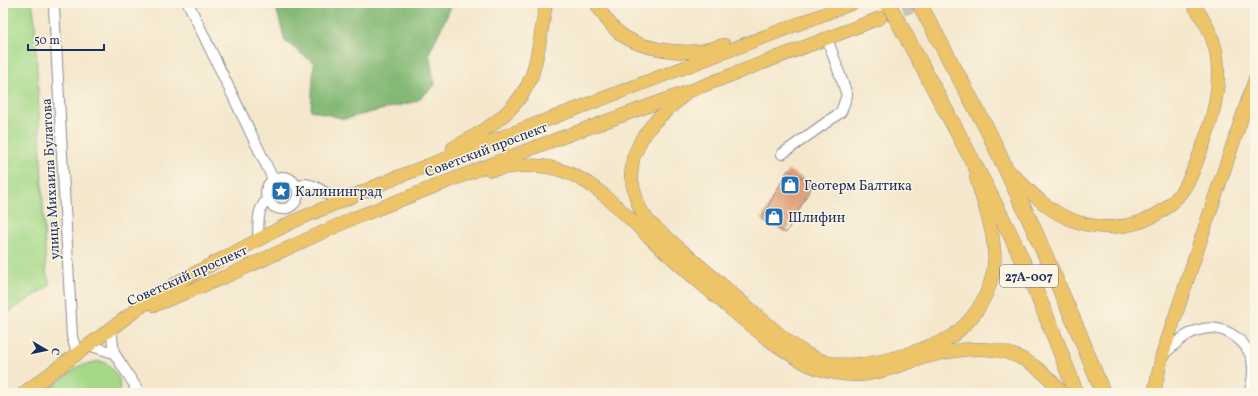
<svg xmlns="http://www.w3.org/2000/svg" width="1258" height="396" font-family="Vollkorn,serif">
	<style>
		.green { fill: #a5d989; stroke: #608474 }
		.forest { fill: #84b975; stroke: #50746a }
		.building { fill: #e0a078 }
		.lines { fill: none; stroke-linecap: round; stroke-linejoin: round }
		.major-tunnel { stroke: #c9c2b6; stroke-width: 13; stroke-dasharray: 13 6; stroke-linecap: butt }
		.minor-casing { stroke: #888b95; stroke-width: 12 }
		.major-casing { stroke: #888b95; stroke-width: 14 }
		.highway-casing { stroke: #888b95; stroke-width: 16 }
		.minor { stroke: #fff; stroke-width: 10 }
		.major { stroke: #eec469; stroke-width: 13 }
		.highway { stroke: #eec469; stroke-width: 15 }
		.highway-bridge-casing { stroke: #888b95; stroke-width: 16; stroke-linecap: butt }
		.highway-bridge { stroke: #eec469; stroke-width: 15 }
		.labels { text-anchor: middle; stroke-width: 3; stroke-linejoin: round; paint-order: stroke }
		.shield { fill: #fcf5e5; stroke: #5e6a86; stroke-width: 1 }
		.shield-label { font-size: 13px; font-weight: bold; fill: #1b2f5e }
		.street-label { font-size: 14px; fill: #1b2f5e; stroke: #fcf5e5 }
		.poi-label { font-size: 14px; fill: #1b2f5e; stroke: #fcf5e5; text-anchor: start }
	</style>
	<rect width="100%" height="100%" fill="#fcf5e5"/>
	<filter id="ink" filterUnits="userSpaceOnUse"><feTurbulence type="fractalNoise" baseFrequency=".025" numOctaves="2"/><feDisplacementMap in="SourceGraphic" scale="8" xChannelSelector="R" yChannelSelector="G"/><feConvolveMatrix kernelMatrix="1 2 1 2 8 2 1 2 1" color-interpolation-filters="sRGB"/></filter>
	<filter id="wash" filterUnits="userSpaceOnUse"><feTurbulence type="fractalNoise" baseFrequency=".012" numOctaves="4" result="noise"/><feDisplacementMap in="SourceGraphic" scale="16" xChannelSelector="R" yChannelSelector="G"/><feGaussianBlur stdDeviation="0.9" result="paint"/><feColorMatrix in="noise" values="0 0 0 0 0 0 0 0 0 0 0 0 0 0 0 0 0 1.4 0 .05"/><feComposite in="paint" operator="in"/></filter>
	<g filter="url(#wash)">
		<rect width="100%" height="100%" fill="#f4e7cc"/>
		<path class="green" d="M3,3H32L35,22L46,272L50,285L3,316Z
			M100,361L108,364L119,379L120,393H44L79,366Z"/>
		<path class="forest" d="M275,3H453L429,53L435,85L417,101L344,119L311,110L314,63L285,41Z"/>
		<g id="blocks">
			<path class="building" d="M788,170L813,184L786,233L761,219Z"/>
		</g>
	</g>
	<g filter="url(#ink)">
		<use href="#blocks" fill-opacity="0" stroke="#888b95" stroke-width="1"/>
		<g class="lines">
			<path class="major-tunnel" d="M885,16L920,3"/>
			<g class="minor-casing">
				<path id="minor" d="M53,3L54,7L72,337L77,353
					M188,3L273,179
					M782,154L841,112L847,95L827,38
					M266 193a16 16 0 1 1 32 0a16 16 0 1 1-32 0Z
					M297,187L306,184L314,186L340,201
					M258,239C259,225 256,210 267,200
					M111,328L114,353L136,387L133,393
					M88,345L114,353
					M1162,356C1173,346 1184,334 1199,330C1224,322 1253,343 1253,369C1253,377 1252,385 1249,393"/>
			</g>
			<g class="major-casing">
				<path id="major" d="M596,3C602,14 609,24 618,32C636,48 676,54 700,51C708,50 716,47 724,45
					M683,96L654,122L641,140L633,158L631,176L634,191L640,209L649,222L785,339C799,349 812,359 830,363C860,369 893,359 922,349C932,345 943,342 952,336C972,322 986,300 992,277C1001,246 984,206 976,177
					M453,148C485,131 519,111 532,75C539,52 542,27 546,3
					M1006,168C1026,187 1045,210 1072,220C1114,236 1163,224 1186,185C1194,172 1198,157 1204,143C1214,114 1222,82 1216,51C1212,33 1203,17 1192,3
					M491,170C512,166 535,163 557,169C594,179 622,212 649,237C675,261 701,284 728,307C752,327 776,347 803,362C822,372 847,377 868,374C886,371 904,364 922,358C979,342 1023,343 1062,393
					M155,305L227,276L352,219L538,146L687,92L880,18
					M24,393L143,305L178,282L292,222L395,178L853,3
					M1154,393L1162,356L1215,197L1255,79"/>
			</g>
			<g class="highway-casing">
				<path id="highway" d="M947,55L988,131L1032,225L1079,333L1103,393
					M921,64C951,121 982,177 1010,234C1035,286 1056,339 1076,393"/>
			</g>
			<use href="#minor" class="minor"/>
			<use href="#major" class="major"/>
			<use href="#highway" class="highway"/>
			<g class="highway-bridge-casing">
				<path id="highway-bridge" d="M888,3L921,64
					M919,3L947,55"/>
			</g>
			<use href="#highway-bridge" class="highway-bridge"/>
		</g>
	</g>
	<defs>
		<g id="shop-square" transform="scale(1)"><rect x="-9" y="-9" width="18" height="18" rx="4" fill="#1f6fb2" stroke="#fcf5e5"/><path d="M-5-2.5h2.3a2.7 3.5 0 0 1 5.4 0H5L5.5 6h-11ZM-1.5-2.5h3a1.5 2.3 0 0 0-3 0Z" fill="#fff"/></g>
		<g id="sight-square" transform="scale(1)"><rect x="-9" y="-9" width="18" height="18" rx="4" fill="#1f6fb2" stroke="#fcf5e5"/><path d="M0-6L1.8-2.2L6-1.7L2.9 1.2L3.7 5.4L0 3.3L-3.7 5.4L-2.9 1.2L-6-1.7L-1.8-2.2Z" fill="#fff"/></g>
	</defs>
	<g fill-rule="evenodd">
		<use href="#shop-square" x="790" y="185"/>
		<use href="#sight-square" x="281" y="191"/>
		<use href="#shop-square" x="774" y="217"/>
	</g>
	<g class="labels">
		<rect class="shield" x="1000" y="265" width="58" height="22" rx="3"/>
		<g class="shield-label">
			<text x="1029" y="281">27А-007</text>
		</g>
		<g class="street-label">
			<text transform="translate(486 149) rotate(-21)" y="5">Советский проспект</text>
			<text transform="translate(50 179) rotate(-93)" y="5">улица Михаила Булатова</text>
			<text transform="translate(187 275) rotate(-24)" y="5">Советский проспект</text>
		</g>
		<g class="poi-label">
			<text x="804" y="190">Геотерм Балтика</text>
			<text x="295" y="196">Калининград</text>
			<text x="788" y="222">Шлифин</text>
		</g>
	</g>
	<rect width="1258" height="396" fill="none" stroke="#fcf5e5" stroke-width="16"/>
	<g transform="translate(46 350) rotate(99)" stroke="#fcf5e5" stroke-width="3" paint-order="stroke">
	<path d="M0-3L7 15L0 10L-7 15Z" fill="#1b2f5e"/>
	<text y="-6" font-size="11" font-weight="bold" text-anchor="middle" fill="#1b2f5e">С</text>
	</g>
	<path d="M28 44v6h76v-6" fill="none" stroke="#1b2f5e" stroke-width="2"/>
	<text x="34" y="44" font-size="12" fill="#1b2f5e" stroke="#fcf5e5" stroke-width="3" paint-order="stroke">50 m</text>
</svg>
